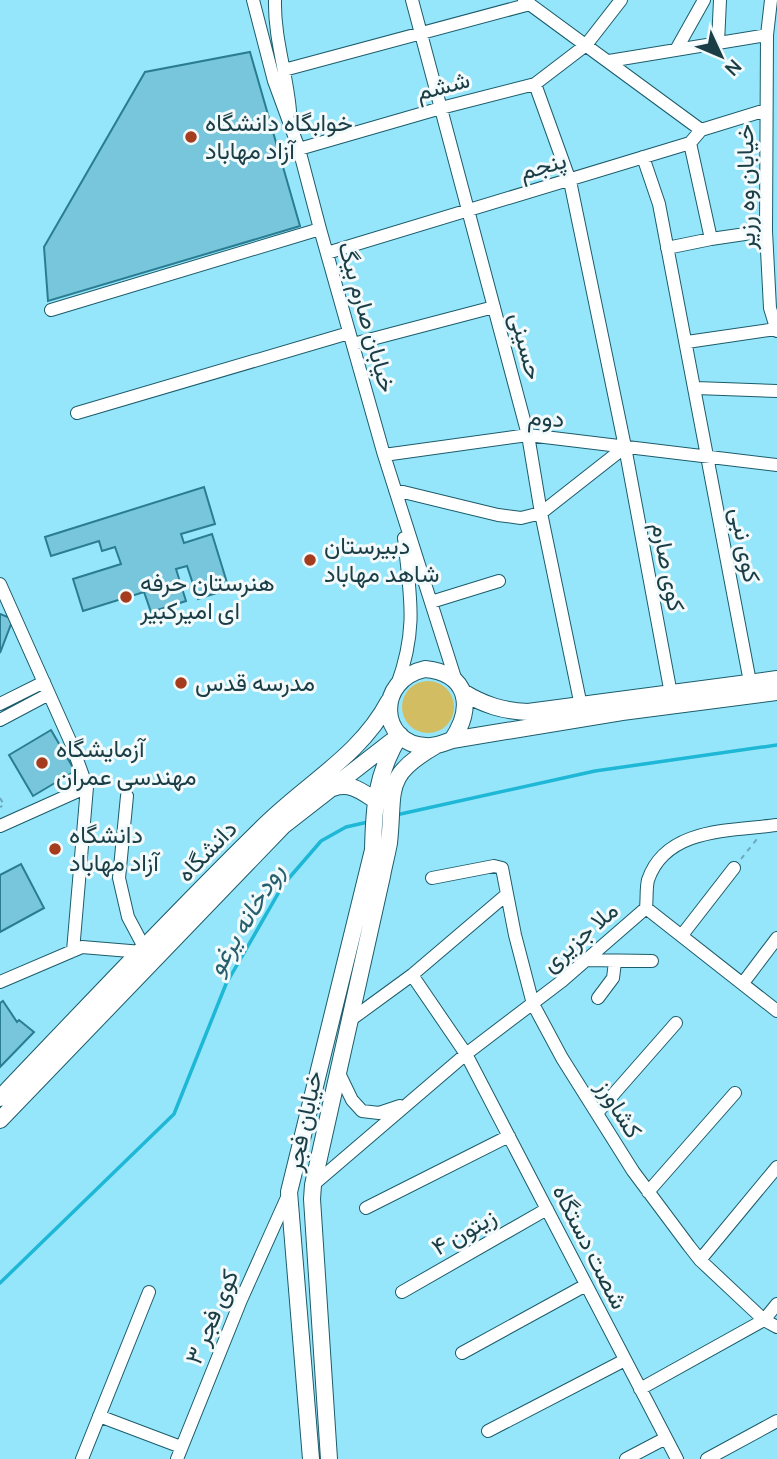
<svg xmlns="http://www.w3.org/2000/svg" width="777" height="1459" font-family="Manrope,Vazirmatn,sans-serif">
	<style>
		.green { fill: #d2bd62 }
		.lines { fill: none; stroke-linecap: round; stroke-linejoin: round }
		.stream { stroke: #1eb7d6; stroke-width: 3.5 }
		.building { fill: #77c6db; stroke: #2a7d91; stroke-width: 2 }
		.minor-casing { stroke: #1c5c6b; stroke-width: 14 }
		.major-casing { stroke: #1c5c6b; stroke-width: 18 }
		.path { stroke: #6aaaba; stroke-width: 2; stroke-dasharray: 5 5; stroke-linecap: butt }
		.minor { stroke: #fff; stroke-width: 12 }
		.major { stroke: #fff; stroke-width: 16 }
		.poi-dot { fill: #a43c1d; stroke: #f2fafc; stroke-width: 2.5 }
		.labels { text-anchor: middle; stroke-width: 6; stroke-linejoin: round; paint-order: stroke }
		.street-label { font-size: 24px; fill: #1b3d45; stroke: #f2fafc }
		.poi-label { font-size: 24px; fill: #1b3d45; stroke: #f2fafc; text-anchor: start }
		.water-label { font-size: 26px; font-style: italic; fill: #285f6d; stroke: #f2fafc }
	</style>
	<rect width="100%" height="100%" fill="#96e6fb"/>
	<path class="green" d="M402 707a26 26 0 1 1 52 0a26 26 0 1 1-52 0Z"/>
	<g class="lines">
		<path class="stream" d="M396,815L595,771L777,745
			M0,1283L174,1114L226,984L283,885L321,841L346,827L368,822"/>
	</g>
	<path class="building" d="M250,52L300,226L48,301L44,247L145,72Z
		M204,487L215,524L181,534L184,543L212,534L229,589L198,599L187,566L176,569L186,601L151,612L144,592L83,611L73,579L121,564L115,547L102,551L99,541L51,556L45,537Z
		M0,614L13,619L0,653Z
		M51,730L75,771L33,796L9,755Z
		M21,864L44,908L0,932V875Z
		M3,1001L17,1022L19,1020L34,1032L0,1067V1003Z"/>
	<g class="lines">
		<g class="minor-casing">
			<path id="minor" d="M253,0L274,81L299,149L320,229L384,455L456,681
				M275,0C274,38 287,74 290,111
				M412,0L528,435L541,513L581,706
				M524,0L701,130
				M771,0L767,35L766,231L770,308L777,331
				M718,43L720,0
				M676,50L704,0
				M609,61L767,35
				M284,70L530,4
				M535,84L570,181L625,447L671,694
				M690,143L711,239
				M299,149L441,108L535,84L586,45L621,0
				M643,157L659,204L750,682
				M667,248L711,239L766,231
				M327,253L690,143L701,130L766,110
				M51,310L320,229
				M687,342L776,329
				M353,344L494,307
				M696,388L777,391
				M77,413L349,333
				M384,455L528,435L777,465
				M395,490L498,515L521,518L541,513L625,447
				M0,584L71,743L87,787L73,951
				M431,602L499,581
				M397,685C418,628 410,596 404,538
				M0,704L44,682
				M0,720L49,694
				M127,796L119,878L128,917L145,949
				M0,826L87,787
				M432,878L494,866L502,868L515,935L533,1004L562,1058L633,1171L689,1246L700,1260L764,1320L777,1327
				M646,908L777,1011
				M682,935L734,868
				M585,960L652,961
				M412,975L466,1054L677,1459
				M0,982L82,947L142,952
				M743,983L777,938
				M598,998L613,978L615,962
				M349,1021L412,975L506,895
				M338,1071L352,1100L362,1111L379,1113L400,1106
				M597,1113L676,1023
				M313,1185L466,1054L562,981L646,908C647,899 646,888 648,880C666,827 732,831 777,825
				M648,1192L735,1093
				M366,1208L509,1136
				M700,1260L777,1167
				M402,1292L547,1209
				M462,1353L586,1285
				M640,1389L764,1320L777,1304
				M99,1416L181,1447
				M488,1431L625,1360
				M82,1459L149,1292
				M177,1459L241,1300L289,1193
				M626,1459L666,1438
				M707,1459L777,1421"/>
		</g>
		<g class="major-casing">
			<path id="major" d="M425,669C469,673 474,708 452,740C444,743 435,747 426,746C379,744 375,680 425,669Z
				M463,692C484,705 503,711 528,712L777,679
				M452,740L622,712L777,692
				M333,788C350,782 361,791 375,800
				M0,1098C87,1007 173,915 263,827C307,783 360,756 389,701
				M0,1120L283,826L392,741
				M311,1459L289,1192L373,850C374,805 376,774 400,735
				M329,1459L312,1199L313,1185L382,876C384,865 387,854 389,843C395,789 382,776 437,745"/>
		</g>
		<path class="path" d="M0,798L4,805L0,807
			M741,859L757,839"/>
		<use href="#minor" class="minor"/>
		<use href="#major" class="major"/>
	</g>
	<g class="poi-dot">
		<circle cx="191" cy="137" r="7"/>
		<circle cx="310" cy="560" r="7"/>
		<circle cx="126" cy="597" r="7"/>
		<circle cx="181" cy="683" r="7"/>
		<circle cx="42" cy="763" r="7"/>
		<circle cx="55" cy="849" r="7"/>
	</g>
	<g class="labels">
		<g class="street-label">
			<text transform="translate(443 86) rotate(-15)" y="8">ششم</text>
			<text transform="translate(543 166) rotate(-16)" y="8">پنجم</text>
			<text transform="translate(746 187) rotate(-91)" y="8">خیابان وه رزیر</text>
			<text transform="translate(367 317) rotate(74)" y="8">خیابان صارم بیگ</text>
			<text transform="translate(526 346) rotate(75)" y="8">حسینی</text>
			<text transform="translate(546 418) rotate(4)" y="8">دوم</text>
			<text transform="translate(745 545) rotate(79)" y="8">کوی نبی</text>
			<text transform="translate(668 567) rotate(79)" y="8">کوی صارم</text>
			<text transform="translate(207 851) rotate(-46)" y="8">دانشگاه</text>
			<text transform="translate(580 937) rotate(-41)" y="8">ملا جزیری</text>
			<text transform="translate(619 1109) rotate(58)" y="8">کشاورز</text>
			<text transform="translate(304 1121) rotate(-78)" y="8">خیابان فجر</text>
			<text transform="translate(464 1232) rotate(-30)" y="8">زیتون ۴</text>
			<text transform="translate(590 1247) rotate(63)" y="8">شصت دستگاه</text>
			<text transform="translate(212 1317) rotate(-67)" y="8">کوی فجر ۳</text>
		</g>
		<g class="poi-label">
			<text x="205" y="131">خوابگاه دانشگاه<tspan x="205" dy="28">آزاد مهاباد</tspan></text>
			<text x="324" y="554">دبیرستان<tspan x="324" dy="28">شاهد مهاباد</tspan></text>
			<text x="140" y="591">هنرستان حرفه<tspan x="140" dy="28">ای امیرکبیر</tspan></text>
			<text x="195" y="691">مدرسه قدس</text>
			<text x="56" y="757">آزمایشگاه<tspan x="56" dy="28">مهندسی عمران</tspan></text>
			<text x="69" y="843">دانشگاه<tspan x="69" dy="28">آزاد مهاباد</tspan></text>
		</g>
		<g class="water-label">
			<text transform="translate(245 919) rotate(-59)" y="9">رودخانه یرغو</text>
		</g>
	</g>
	<g transform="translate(721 56) rotate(134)" stroke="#f2fafc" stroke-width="5" paint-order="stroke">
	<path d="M0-5L12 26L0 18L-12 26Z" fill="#1b3d45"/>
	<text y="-10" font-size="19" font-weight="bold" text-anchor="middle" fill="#1b3d45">N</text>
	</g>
</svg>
